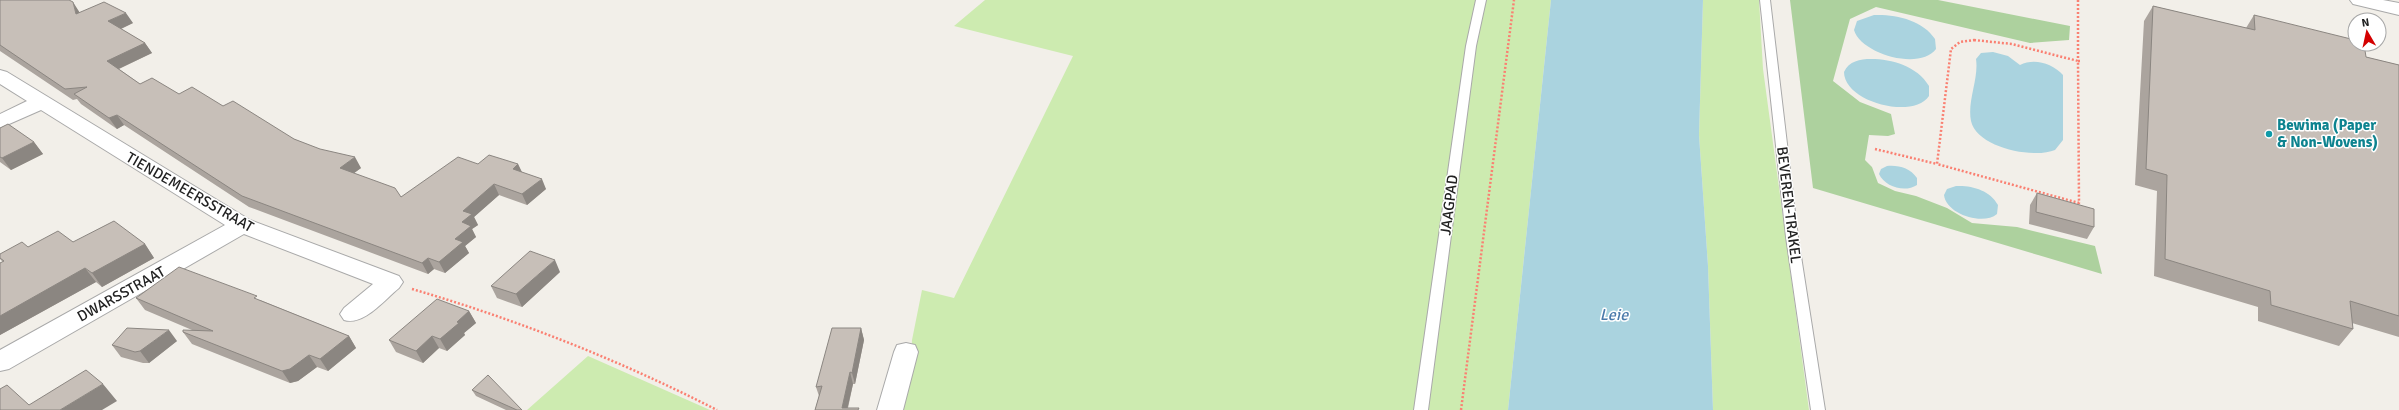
<svg xmlns="http://www.w3.org/2000/svg" width="2399" height="410" font-family="Signika,sans-serif">
	<style>
		.grass { fill: #cdebb0 }
		.forest { fill: #add19e }
		.water { fill: #aad3df }
		.lines { fill: none; stroke-linecap: round; stroke-linejoin: round }
		.lane-casing { stroke: #a9a9a9; stroke-width: 2 }
		.street-casing { stroke: #a9a9a9; stroke-width: 2 }
		.path { stroke: #fa8072; stroke-width: 2.5; stroke-dasharray: 2 2; stroke-linecap: butt }
		.lane { fill: #fff; fill-rule: evenodd }
		.street { fill: #fff; fill-rule: evenodd }
		.wall { fill: #aba49e }
		.shaded-wall { fill: #8b8681 }
		.building { fill: #c7bfb8; stroke: #8b8681 }
		.culture-dot { fill: #0f9aa8; stroke: #fff; stroke-width: 1.5 }
		.labels { text-anchor: middle; stroke-width: 3; stroke-linejoin: round; paint-order: stroke }
		.culture-label { font-size: 15px; font-weight: bold; fill: #0d838f; stroke: #fff; text-anchor: start }
		.street-label { font-size: 15px; fill: #222; stroke: #fff }
		.water-label { font-size: 16px; font-style: italic; fill: #4a7aab; stroke: #fff }
	</style>
	<rect width="100%" height="100%" fill="#f2efe9"/>
	<path class="grass" d="M985,0H1551L1508,410H902L910,380L912,340L922,290L954,298L1073,56L954,26Z
		M1703,0H1759L1763,69L1809,410H1713L1708,266L1699,135Z
		M588,356L710,410H527Z"/>
	<path class="forest" d="M1790,0H1938L2070,26L2069,40L2030,43L1876,7L1850,19L1833,81L1860,102L1891,114L1895,134L1888,136L1869,135L1865,160L1872,167L1878,183L1895,191L1916,196L1947,208L1972,223L2017,227L2095,246L2102,274L1813,188Z"/>
	<path class="water" d="M1551,0H1703L1699,135L1708,266L1713,410H1508Z
		M1874,15C1895,14 1923,20 1935,39L1936,49C1920,71 1861,54 1854,30L1857,21Z
		M1993,52L2008,56L2020,65C2034,58 2052,63 2063,75V140L2055,150C2034,159 1977,148 1971,121C1967,101 1979,79 1976,59L1981,53Z
		M1871,59C1892,59 1917,66 1929,86V96C1913,120 1844,102 1844,72C1849,61 1860,59 1871,59Z
		M1887,166C1899,165 1910,168 1917,178V185C1905,193 1885,187 1879,174L1881,169Z
		M1956,186C1971,185 1990,190 1998,205L1997,214C1983,226 1946,214 1944,195L1947,189Z"/>
	<g class="lines">
		<g class="lane-casing">
			<path id="lane" d="M1476,0H1486L1476,46L1428,410H1414L1466,46Z
				M1760,0H1770L1798,237L1825,410H1811L1786,237Z"/>
		</g>
		<g class="street-casing">
			<path id="street" d="M2350,0H2383L2399,3V15L2353,4Z
				M0,70L7,72L250,220L399,276L403,282L399,288C384,300 364,326 344,320L340,314L344,308L373,284L244,234L9,369L0,371V350L225,225L41,110L0,128V114L27,101L0,84Z
				M906,343L915,345L918,352L903,410H877L894,352L897,345Z"/>
		</g>
		<path class="path" d="M2078,0V61
			M1974,40L2012,44L2078,61L2079,203L1937,164L1951,49L1960,42Z
			M2078,61H2080
			M1875,149L1937,164
			M412,289C518,320 619,360 717,410
			M1461,410L1514,0"/>
		<use href="#lane" class="lane"/>
		<use href="#street" class="street"/>
	</g>
	<path class="wall" d="M0,0L80,13L133,23L121,29L145,43L152,53L119,69L140,84L179,94L223,106L294,139L361,168L354,173L401,197L478,164H518L522,172L546,189L527,205L499,195L474,217L478,225L472,229L476,237L465,246L469,253L445,273L434,269L428,274L249,207L124,125L117,129L81,104L77,99L73,100L0,51Z
		M2153,6L2246,28L2254,15L2366,57L2399,65V337L2352,323L2353,329L2339,346L2258,321V307L2154,276L2157,191L2135,185L2144,21Z
		M0,128L34,142L43,154L11,170L0,162Z
		M2037,193L2094,227L2087,239L2029,224L2030,205Z
		M73,242L145,244L154,258L102,287L96,282L0,335V263L3,262L0,259V254L28,247Z
		M560,272L522,307L497,298L491,286Z
		M136,298L260,300L349,336L356,348L328,371L317,367L298,381L290,383L192,344L183,332L192,330L145,310Z
		M469,311L476,323L464,333L465,335L447,351L439,348L423,363L396,352L389,340Z
		M861,328L864,340L855,384H853L848,408L815,410L819,396L816,387Z
		M177,341L149,363H143L121,357L112,345Z
		M472,390L522,410H506L476,396Z"/>
	<path class="shaded-wall" d="M73,2L80,13L76,14Z
		M126,13L133,23L114,32L108,21Z
		M145,43L152,53L114,71L107,61Z
		M117,115L124,125L117,129L109,118Z
		M34,142L43,154L11,170L2,158Z
		M355,157L361,168L346,179L340,168Z
		M518,164L523,175L513,169Z
		M542,179L546,189L527,205L522,194Z
		M494,184L499,195L474,217L478,225L472,229L476,237L465,246L469,253L445,273L439,262L462,222L463,211Z
		M145,244L154,258L102,287L92,273Z
		M428,258L434,269L428,274L422,263Z
		M555,260L560,272L522,307L516,294Z
		M85,268L96,282L0,335V316Z
		M469,311L476,323L464,333L465,335L447,351L440,339L457,322Z
		M861,328L864,340L855,384L852,373Z
		M169,330L177,341L149,363L140,351Z
		M349,336L356,348L328,371L320,359Z
		M432,336L439,348L423,363L416,351Z
		M309,355L317,367L298,381L290,383L282,371Z
		M850,372L853,384L847,410L842,408Z
		M103,384L117,401L102,410H60Z"/>
	<path class="building" d="M0,0H69L73,2L76,14L104,2L126,13L108,21L145,43L107,61L140,84L152,78L179,94L192,87L223,106L233,101L294,139L320,149L355,157L340,168L395,188L401,197L458,157L478,164L489,155L518,164L513,169L542,179L522,194L494,184L463,211L472,214L462,222L471,226L455,239L463,242L439,262L428,258L422,263L242,196L117,115L109,118L74,94L87,87L65,89L0,45Z
		M2153,6L2255,30L2254,15L2355,40V44H2364L2366,57L2399,65V316L2350,301L2353,329L2271,305L2270,291L2165,259L2167,175L2146,169Z
		M8,124L34,142L2,158L0,157V128Z
		M2037,193L2094,209V227L2036,212Z
		M114,221L145,244L92,273L85,268L0,316V263L4,261L0,258V254L22,242L28,247L58,231L73,242Z
		M530,251L555,260L516,294L491,286Z
		M179,267L257,296L254,298L349,336L320,359L309,355L290,369L282,371L183,332V330L213,331L136,298Z
		M437,299L469,311L457,322L459,323L440,339L432,336L416,351L389,340Z
		M127,328L169,330L140,351L135,352L112,345Z
		M832,328H861L852,373L850,372L842,408H859L858,410H815L822,386L816,387Z
		M86,370L103,384L60,410H0V389L7,385L29,405Z
		M488,375L522,410H517L472,390Z"/>
	<circle class="culture-dot" cx="2269" cy="134" r="4"/>
	<g class="labels">
		<g class="culture-label">
			<text x="2277" y="130">Bewima (Paper<tspan x="2277" dy="17">&amp; Non-Wovens)</tspan></text>
		</g>
		<g class="street-label">
			<text transform="translate(190 192) rotate(30)" y="5">TIENDEMEERSSTRAAT</text>
			<text transform="translate(1449 205) rotate(-83)" y="5">JAAGPAD</text>
			<text transform="translate(1789 205) rotate(83)" y="5">BEVEREN-TRAKEL</text>
			<text transform="translate(121 294) rotate(-29)" y="5">DWARSSTRAAT</text>
		</g>
		<g class="water-label">
			<text x="1614" y="320">Leie</text>
		</g>
	</g>
	<g transform="translate(2367 32) rotate(351)"><circle r="19" fill="#ffffff" stroke="#a7a7a7"/>
	<path d="M0-3L7 15L0 10L-7 15Z" fill="#d40000"/>
	<text y="-6" font-size="11" font-weight="bold" text-anchor="middle" fill="#222222">N</text>
	</g>
</svg>
